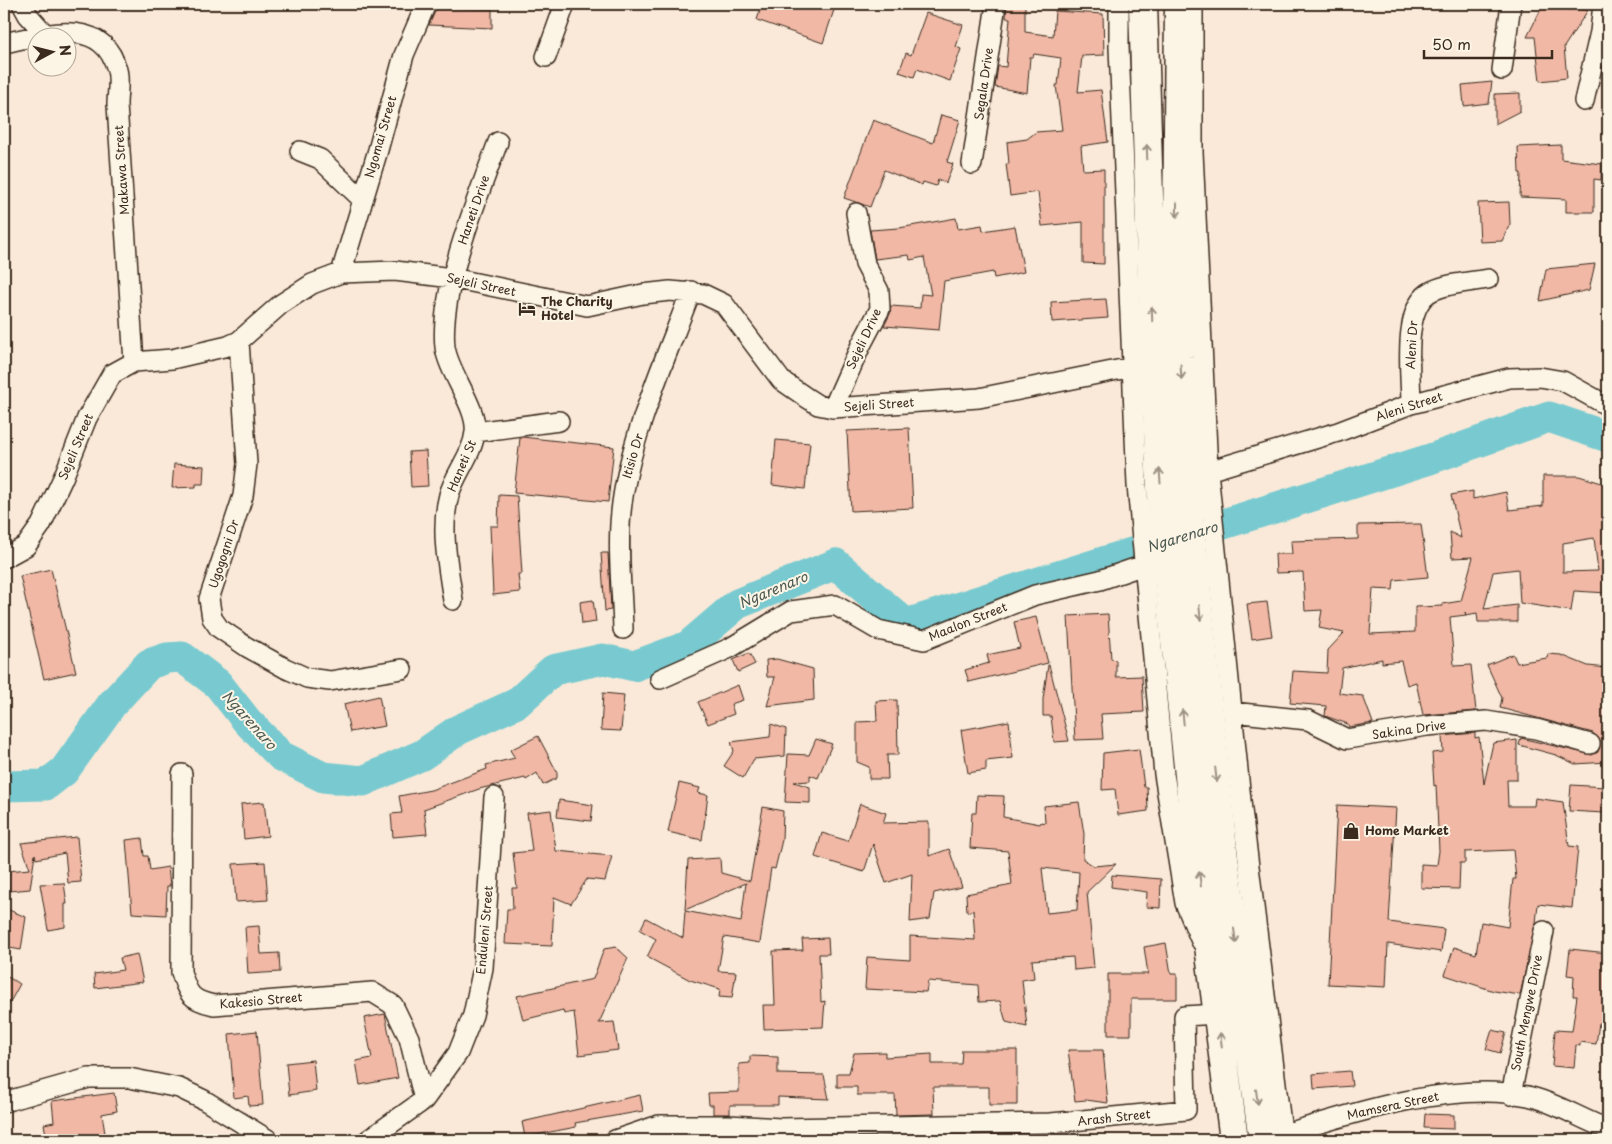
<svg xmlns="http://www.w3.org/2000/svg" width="1612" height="1144" font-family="'Playpen Sans',sans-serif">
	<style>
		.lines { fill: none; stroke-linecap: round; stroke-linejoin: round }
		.river { stroke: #79cad0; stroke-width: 31 }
		.building { fill: #f0b8a5; stroke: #3b2a1e; fill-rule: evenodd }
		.street-casing { stroke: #3b2a1e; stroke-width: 22 }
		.highway-casing { stroke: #3b2a1e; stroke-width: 31 }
		.street { stroke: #fcf5e5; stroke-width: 19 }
		.highway { stroke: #fcf5e5; stroke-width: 28 }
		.oneway { stroke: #9c9082 }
		.labels { text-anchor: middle; stroke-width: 4; stroke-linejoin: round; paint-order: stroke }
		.street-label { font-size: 12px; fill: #3b2a1e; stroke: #fcf5e5 }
		.poi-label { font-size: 12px; font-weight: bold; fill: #3b2a1e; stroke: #fcf5e5; text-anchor: start }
		.water-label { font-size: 14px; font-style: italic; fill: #4e5a53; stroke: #fcf5e5 }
	</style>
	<rect width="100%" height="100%" fill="#fae9d8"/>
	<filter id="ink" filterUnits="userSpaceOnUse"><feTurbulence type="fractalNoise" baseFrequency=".02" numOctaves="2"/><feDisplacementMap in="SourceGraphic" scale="10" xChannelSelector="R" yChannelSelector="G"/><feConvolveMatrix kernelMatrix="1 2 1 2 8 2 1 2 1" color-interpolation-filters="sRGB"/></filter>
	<g filter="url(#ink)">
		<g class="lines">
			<path class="river" d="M4,786L46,785L64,771L112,704L149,664L167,658L182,657L218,684L247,721L281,756L323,777L363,781L422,755L458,730L517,703L553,670L603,659L634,666L688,646L737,604L836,564L906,624L1430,459L1549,417L1608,437"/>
		</g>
		<path class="building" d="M762,4H836L823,43L757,20Z
			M1007,4H1025V32L1053,36L1055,11L1103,14L1104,55L1082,56L1078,92L1101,90L1108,142L1081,146L1083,170L1104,169V264L1083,263V222L1042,226L1038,192L1010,196L1006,164H1009L1007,142L1027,139L1036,132L1062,130L1056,85H1058L1061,58L1034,54L1033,57H1030L1027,93L995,87L998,66L1006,67L1010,18H1006Z
			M437,7L492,9V28L429,25Z
			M1541,9L1588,10L1564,47L1567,78L1540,81L1535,37H1527Z
			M926,13L963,25L956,47L961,49L950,81L917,69L914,77L899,72L906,53L911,55Z
			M1492,82L1489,103L1464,106L1462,85Z
			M1520,93V111L1495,124V94Z
			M941,115L960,120L947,162L953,164L946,183L938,180L936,186L923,182L922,185L884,170L870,207L844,198L873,120L933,143Z
			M1561,145V159L1602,164L1601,180L1594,179V212H1566V199L1520,197L1521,173H1519L1518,147Z
			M1509,202L1510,224L1502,241L1480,242L1478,203Z
			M956,218L958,229L982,225L983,231L1015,226L1024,272L994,278L993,272L944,281L939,330L884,326L890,314L891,306L920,308L921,294L931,295L924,257L910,260L909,255L875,259L870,230L899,228Z
			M1595,264L1589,290L1540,301L1546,269Z
			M1106,299L1108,318L1052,322L1051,302Z
			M909,428L913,508L851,511L847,431Z
			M522,437L614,447L608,502L514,493L520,438Z
			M776,440L810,443L805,489L772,485Z
			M426,451L428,486L411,487L409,452Z
			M174,464L204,466L203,484H196V487L172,488Z
			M1543,476H1579L1608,485V593L1574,591L1571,611L1520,603L1518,569L1493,572L1484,609L1517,605V622H1478L1477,613L1466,615L1465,612L1466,615L1450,617L1454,666L1471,665L1476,711L1423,715L1416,682L1407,685L1401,661L1382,663V659L1342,668L1339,693L1363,696L1373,723L1349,727L1348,724L1325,716L1326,706L1290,703L1293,671L1327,673L1328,650L1344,633L1319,628L1322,610L1305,611L1303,572L1276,573L1275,554H1292L1291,541L1358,539V525L1421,524L1428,577L1394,580L1393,590L1373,589L1370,634L1415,632V607L1443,606L1442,604L1461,601L1473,557L1452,558L1450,532L1461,538L1451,495L1473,491V499L1506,492L1509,510L1543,506ZM1594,538L1598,571L1563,572V543Z
			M499,495L517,496L522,574H518L520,592L493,595L490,526H498Z
			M601,553H608L611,610L605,611Z
			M51,569L76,672L44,679L20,576Z
			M593,600L596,622L582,624L580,602Z
			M1267,602L1272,636L1252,639L1247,604Z
			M1108,614L1111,659L1116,660V677L1142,676L1144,712L1101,714L1103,739L1075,740L1068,616Z
			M1036,617L1048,663L969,682L965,670L989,663L987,655L1020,648L1014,622Z
			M749,653L755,664L738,672L733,660Z
			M1513,654L1517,663L1547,658L1548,654L1561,655L1588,666L1608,668V762L1575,764L1556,755L1519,745L1521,738L1592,755L1598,752L1601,742L1593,733L1500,708L1502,698L1487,665Z
			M777,659L813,669L814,700L767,706L775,677H767L766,660Z
			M1048,665H1049L1069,741L1054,742L1051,716H1043V699Z
			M738,685L743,700L731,704L734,714L708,724L698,702Z
			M603,693L624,695L621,731L601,730Z
			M379,696L385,726L350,732L344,704Z
			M897,700L898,755H887L888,779H869V767L857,762V722L877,721L876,701Z
			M1009,721L1013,758L986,761V770L968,773L961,730Z
			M771,724L786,729L785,756L754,759L743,778L724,766L734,751L731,742L770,737Z
			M1475,733V738L1479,737L1484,784L1493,743L1517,740V780H1507L1508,806H1534L1535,798L1563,802L1569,846L1578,847L1572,908L1538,904L1536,923L1520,995L1494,991L1445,975L1454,947L1476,954L1481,922L1508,927L1513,879H1516L1513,850L1465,852V863H1460L1459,889L1421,888V864L1437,865L1439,851L1436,785L1434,786L1432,753L1443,752L1442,736Z
			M538,736L557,772V778L543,785L537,773L526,780L525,778L479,789L424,809L427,834L393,837L391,814L402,813L399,796L431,790L487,769L486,765L515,758L510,750Z
			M816,739L832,744L818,778L810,775V781L794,782L810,787V803L785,802L788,754L809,755Z
			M1139,749L1144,787H1147L1148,811L1118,815L1115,789L1102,790L1103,753Z
			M679,783L700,788L698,793L708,795L702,840L668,832Z
			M1571,785L1606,787L1604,813L1569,811Z
			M977,795L1004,796L1003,817L1040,824L1041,822L1045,823L1044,806L1079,802L1084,834L1083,859L1094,866L1116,864L1087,892L1094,968L1074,970L1073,957L1032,960L1034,978L1022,980L1027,1027L1006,1022L1000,1001L979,1002L978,985L928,981L926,992L865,989L867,957L910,960V936L975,940L973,910L967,912L966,894L1012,885L1008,851L970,848L972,813H976ZM1042,868L1079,872L1077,910L1047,913Z
			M559,800L593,805L591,821L557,817Z
			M264,802L268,836L244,839L241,804Z
			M860,804L886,813L883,823L929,822V856L949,849L962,887L934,893L930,919L910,922L912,874L886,883L873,844L864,872L815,857L822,833L848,841Z
			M1337,805L1396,808L1389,922L1444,929L1441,952L1388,944L1386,987L1328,984Z
			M763,807L783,811L782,840L775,869L771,868L760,943L724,937L718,971L736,972L732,998L719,997L720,989L690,980L647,957L656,939L640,930L646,918L683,938L685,911L741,922L746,883L685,910L688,860L720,858L721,873L750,881Z
			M551,810L556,851L612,856L605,881L587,879L571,904L554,897L552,946L505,944L507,909H513L512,888H517L513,853L532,851L527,813Z
			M77,837L81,882L68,883L65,853L36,859L35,854L30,889L9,891L7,871L30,869L21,843Z
			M142,838L144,856H148L150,870L168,867L170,886H167L166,915L132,913L126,840Z
			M265,862L268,900L236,902L233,864Z
			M1112,875L1161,879L1160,908L1146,907L1147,892L1111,887Z
			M64,883L67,904H65V927L48,930L40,884Z
			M4,908L26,917L21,950L4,947Z
			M259,926L261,954L279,953L280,972L248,974L245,927Z
			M828,938L829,954H819L821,1002L825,1001L823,1027L764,1029L763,1005H775L773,951L803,950L802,939Z
			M1166,943L1171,974H1177V999H1131V1035H1108V974H1148L1144,947Z
			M616,947L628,958L599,1023L614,1022L618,1050L579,1055L574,1012L564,1014L563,1010L523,1020L517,996L593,979L604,949Z
			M1570,949L1608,953V1024L1599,1023L1596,1044L1580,1042V1046L1576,1045L1574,1068L1552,1066L1555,1030L1572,1031L1577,996H1573L1574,976L1567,975Z
			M137,954L143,982L95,988L94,974L123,970L120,958Z
			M4,975L20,984L4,1013Z
			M385,1014L398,1078L360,1085L356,1061L372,1058L364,1018Z
			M1492,1030L1506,1033L1500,1053L1486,1049Z
			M257,1031L263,1105L249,1106L248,1096L234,1098L229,1034Z
			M962,1050H1017V1105H989V1087H933L934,1114L896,1115L895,1095H857V1087H837V1073H849L854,1053L885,1052V1057L932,1054V1064H961Z
			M1068,1050H1103L1108,1103L1086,1100L1075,1101Z
			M750,1056L778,1057V1074L824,1075L829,1099L778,1097V1105H730V1114H713V1105H709L708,1093L739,1092V1064L750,1063Z
			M313,1060L316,1091L289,1095L286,1063Z
			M1350,1071L1352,1086L1314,1089L1313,1074Z
			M114,1093L117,1111L102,1114L106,1140H47L44,1124L54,1122L52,1101Z
			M640,1095L643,1111L575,1123L576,1127L525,1137L522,1122Z
			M1425,1114L1454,1115V1129L1424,1128Z"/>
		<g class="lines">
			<g class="street-casing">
				<path id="street" d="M22,4L28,15L45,34
					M1119,4V47L1137,485L1146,583L1164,774L1185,903L1201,941
					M1193,4V152L1208,471L1242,810L1283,1140
					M4,43C43,35 103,15 117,70C120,80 117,94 117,105L134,362
					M546,57L565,4
					M1502,70L1511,4
					M1584,101L1600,32L1603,4
					M300,151L320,159L363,200
					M972,164L996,4
					M341,273L378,150L404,55L426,4
					M239,341L247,464L243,496L209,599L212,618L219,628L247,647L285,668L307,678L330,681L402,669
					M1411,404C1411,375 1401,306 1432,291C1448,283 1471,282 1488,279
					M833,408L861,345L880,309L879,291L865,264L856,213
					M475,432L559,421
					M1208,471L1338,432L1411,404L1509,378L1540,377L1563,381L1608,406
					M4,558L26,546L41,525L63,478L87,418L112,374L134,362L172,359L228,346L239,341L281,304L312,284L341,273L395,271L452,278L587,306L643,294L670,291L703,294L724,304L781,380L807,398L818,405L833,408L979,398L1132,367
					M453,600C448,567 440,528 449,495C455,473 473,454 475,432C478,408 448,372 445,347C439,290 478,197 498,142
					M623,629C622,591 617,550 621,512C628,441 666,358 691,291
					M660,679L730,648L791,611L835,605L878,630L924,640L1035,595L1100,580L1144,565
					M1232,712L1308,720L1347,739L1427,726L1486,721L1536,729L1590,744
					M182,774L181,972C188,994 190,1000 214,1005L372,992L393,1005L409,1038L424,1100
					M1511,1095L1544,931
					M4,1102L89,1078H129L179,1088L204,1100L269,1140
					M1272,1138C1346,1115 1450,1080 1528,1096C1555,1102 1582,1120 1608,1129
					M368,1140L424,1100L458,1053L473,1015L483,968L494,797
					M615,1140L659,1125H728L781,1128L1051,1123L1186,1110L1184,1016L1218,1014"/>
			</g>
			<g class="highway-casing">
				<path id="highway" d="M1143,4L1154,357L1163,525L1197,853L1234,1140
					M1179,4L1177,256L1180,357L1190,523L1223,850L1263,1140"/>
			</g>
			<use href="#street" class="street"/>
			<use href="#highway" class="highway"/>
		</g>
		<defs><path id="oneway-shaft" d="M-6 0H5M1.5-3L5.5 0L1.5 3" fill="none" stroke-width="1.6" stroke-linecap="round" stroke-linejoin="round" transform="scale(1.25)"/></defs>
		<g class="oneway">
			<use href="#oneway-shaft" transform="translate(1147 152) rotate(-92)"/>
			<use href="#oneway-shaft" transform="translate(1177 210) rotate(90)"/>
			<use href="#oneway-shaft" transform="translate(1152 314) rotate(-92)"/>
			<use href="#oneway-shaft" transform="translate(1181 372) rotate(86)"/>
			<use href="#oneway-shaft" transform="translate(1160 476) rotate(-94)"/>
			<use href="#oneway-shaft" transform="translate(1200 613) rotate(84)"/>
			<use href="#oneway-shaft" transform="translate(1183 717) rotate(-96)"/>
			<use href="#oneway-shaft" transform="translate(1216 775) rotate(84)"/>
			<use href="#oneway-shaft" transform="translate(1200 879) rotate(-97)"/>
			<use href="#oneway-shaft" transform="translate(1235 936) rotate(82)"/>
			<use href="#oneway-shaft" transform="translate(1221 1040) rotate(-97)"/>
			<use href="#oneway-shaft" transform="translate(1257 1097) rotate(82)"/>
		</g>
	</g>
	<defs>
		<g id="hotel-bare" transform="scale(1.35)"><path d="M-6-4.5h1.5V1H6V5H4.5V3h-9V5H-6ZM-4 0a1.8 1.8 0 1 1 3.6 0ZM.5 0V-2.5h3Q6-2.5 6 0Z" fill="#3b2a1e" stroke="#fcf5e5" stroke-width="2.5" paint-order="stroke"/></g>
		<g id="shop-bare" transform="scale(1.35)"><path d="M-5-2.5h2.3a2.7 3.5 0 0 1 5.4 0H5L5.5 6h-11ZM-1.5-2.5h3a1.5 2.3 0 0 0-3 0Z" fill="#3b2a1e" stroke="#fcf5e5" stroke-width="2.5" paint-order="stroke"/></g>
	</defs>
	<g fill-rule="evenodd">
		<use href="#hotel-bare" x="527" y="309"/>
		<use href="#shop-bare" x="1351" y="831"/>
	</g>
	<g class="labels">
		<g class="street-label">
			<text transform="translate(984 84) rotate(-82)" y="4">Segala Drive</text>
			<text transform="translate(381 137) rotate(-74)" y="4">Ngomai Street</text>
			<text transform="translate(122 170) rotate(-94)" y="4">Makawa Street</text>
			<text transform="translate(474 210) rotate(-71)" y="4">Haneti Drive</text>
			<text transform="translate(481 285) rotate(12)" y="4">Sejeli Street</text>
			<text transform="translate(864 339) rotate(-65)" y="4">Sejeli Drive</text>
			<text transform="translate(1412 345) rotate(-87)" y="4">Aleni Dr</text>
			<text transform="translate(879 405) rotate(-4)" y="4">Sejeli Street</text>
			<text transform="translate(1409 407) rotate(-18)" y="4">Aleni Street</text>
			<text transform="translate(76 447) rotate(-67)" y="4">Sejeli Street</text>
			<text transform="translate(633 456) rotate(-74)" y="4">Itisio Dr</text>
			<text transform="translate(462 466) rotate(-67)" y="4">Haneti St</text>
			<text transform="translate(224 554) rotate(-72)" y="4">Ugogogni Dr</text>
			<text transform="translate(968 622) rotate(-22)" y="4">Maalon Street</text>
			<text transform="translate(1409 730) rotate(-8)" y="4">Sakina Drive</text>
			<text transform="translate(485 930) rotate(-85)" y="4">Enduleni Street</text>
			<text transform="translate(261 1001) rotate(-5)" y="4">Kakesio Street</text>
			<text transform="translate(1527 1013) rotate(-79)" y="4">South Mengwe Drive</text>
			<text transform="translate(1393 1106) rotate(-12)" y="4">Mamsera Street</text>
			<text transform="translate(1114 1118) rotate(-6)" y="4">Arash Street</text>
		</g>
		<g class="poi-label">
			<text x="541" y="306">The Charity<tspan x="541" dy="14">Hotel</tspan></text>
			<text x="1365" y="835">Home Market</text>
		</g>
		<g class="water-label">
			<text transform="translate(1182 537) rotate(-17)" y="5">Ngarenaro</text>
			<text transform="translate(773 590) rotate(-23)" y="5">Ngarenaro</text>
			<text transform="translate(249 720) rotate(48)" y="5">Ngarenaro</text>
		</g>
	</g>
	<rect width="1612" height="1144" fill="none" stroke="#fcf5e5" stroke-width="20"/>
	<rect x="10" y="10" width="1592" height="1124" fill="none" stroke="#3b2a1e" stroke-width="2" filter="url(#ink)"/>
	<g transform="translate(52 52) rotate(83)"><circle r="24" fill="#fcf5e5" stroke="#afa495"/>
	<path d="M0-4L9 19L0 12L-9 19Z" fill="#3b2a1e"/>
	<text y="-8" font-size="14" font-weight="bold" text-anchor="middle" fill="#3b2a1e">N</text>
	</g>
	<path d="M1424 50v8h128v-8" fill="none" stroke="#3b2a1e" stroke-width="2.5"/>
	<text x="1432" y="50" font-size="15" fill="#3b2a1e" stroke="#fcf5e5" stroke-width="4" paint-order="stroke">50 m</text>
</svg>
